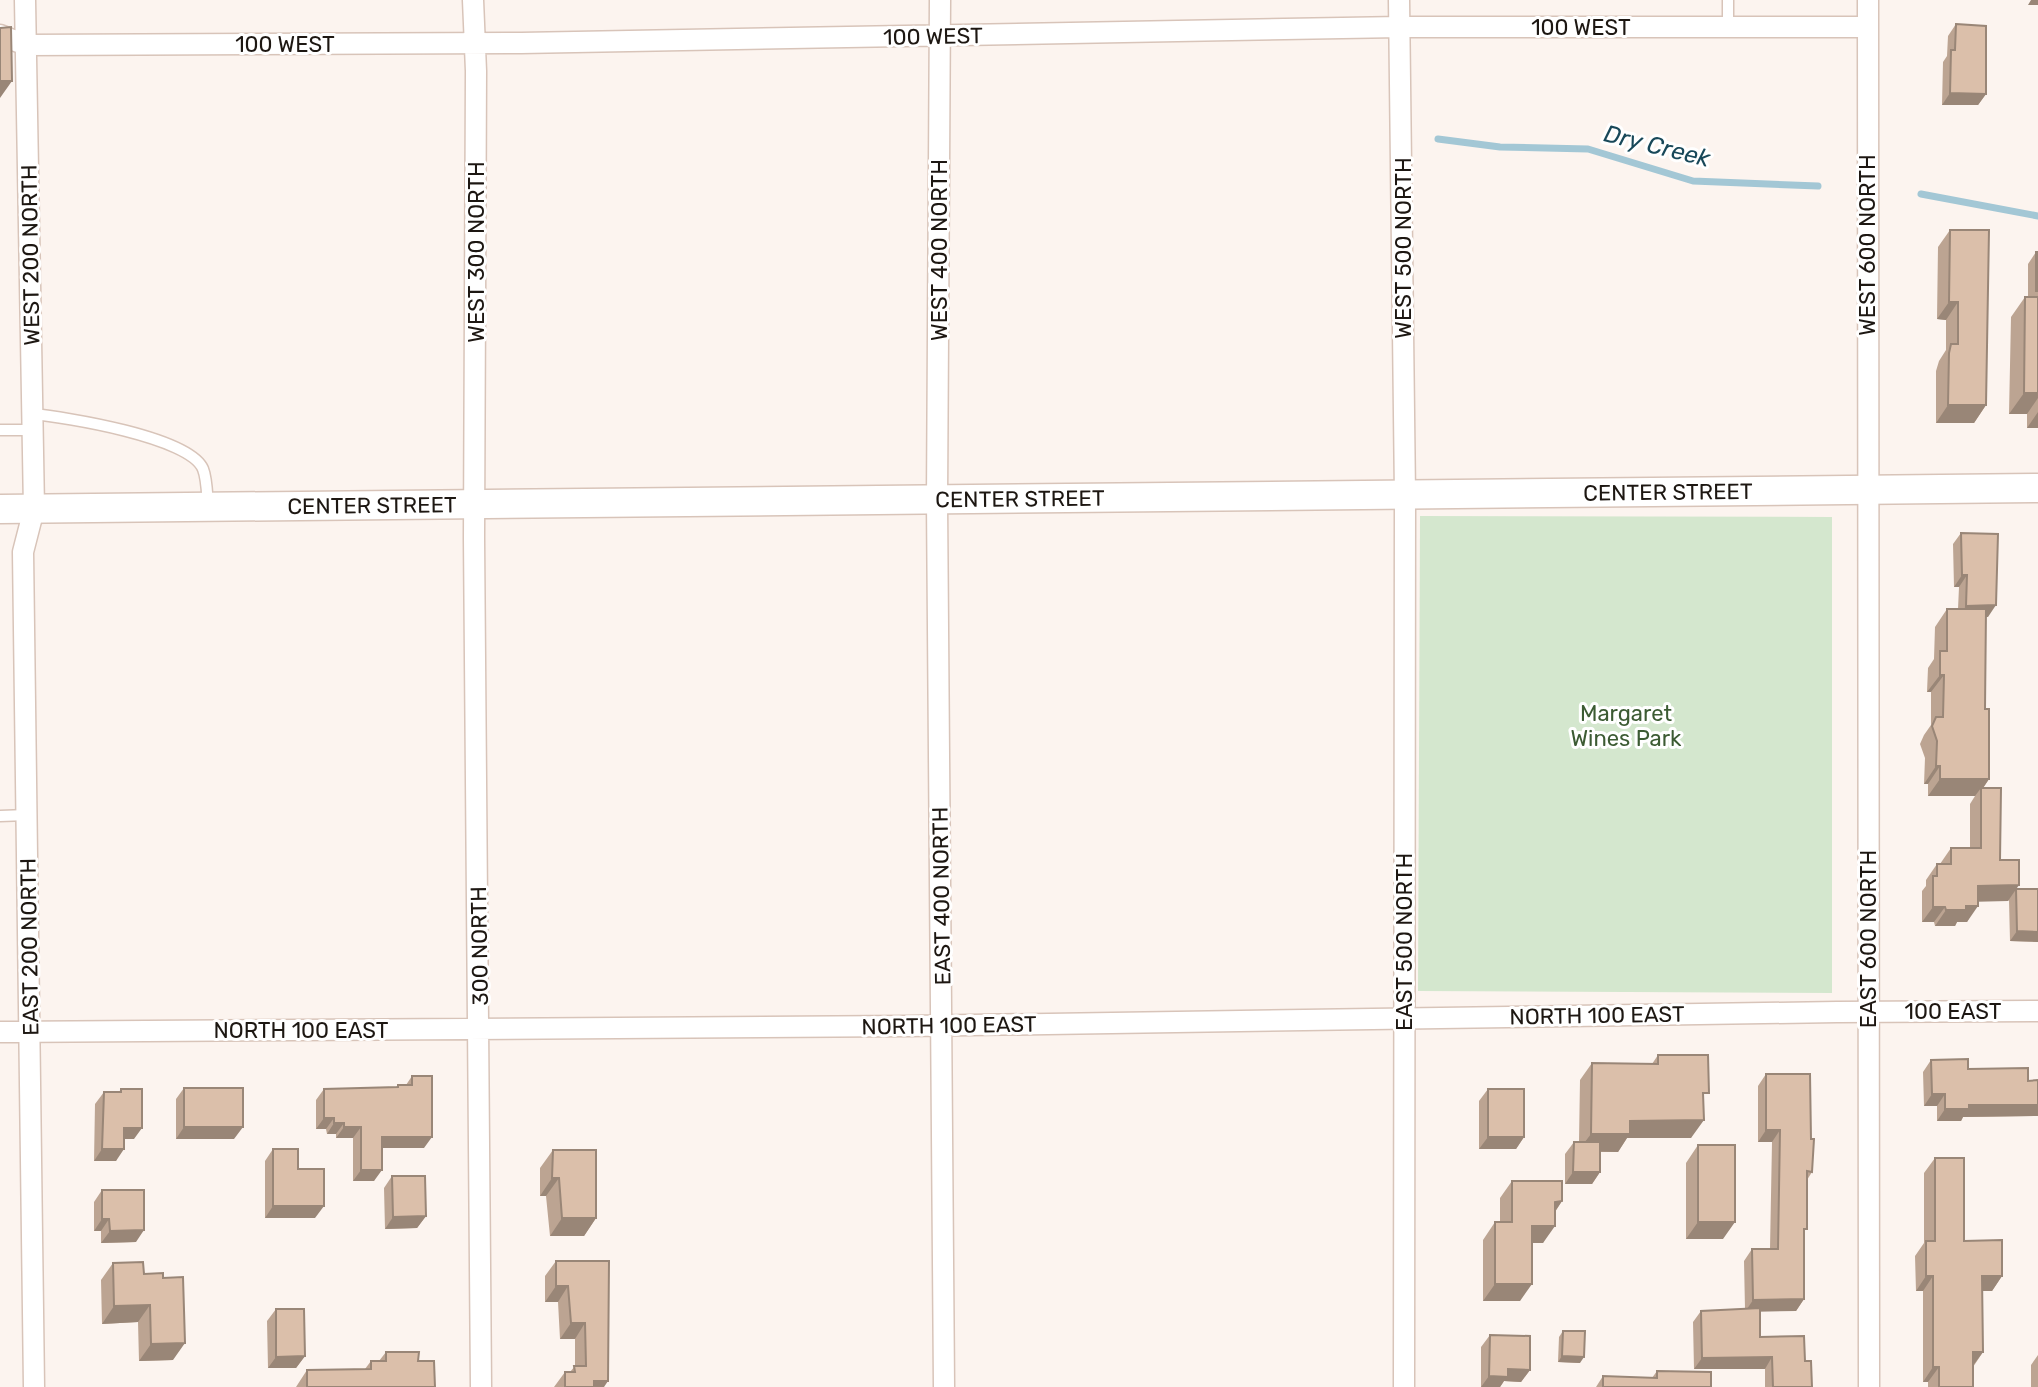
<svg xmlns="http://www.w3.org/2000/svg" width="2038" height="1387" font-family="Rubik,sans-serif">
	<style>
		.green { fill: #d4e7ce }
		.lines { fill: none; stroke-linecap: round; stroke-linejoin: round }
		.stream { stroke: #a3c7d5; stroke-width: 7 }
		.lane-casing { stroke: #d8c4b9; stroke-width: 13 }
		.street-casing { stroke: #d8c4b9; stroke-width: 23 }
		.secondary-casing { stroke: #d8c4b9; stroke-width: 31 }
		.lane { stroke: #fff; stroke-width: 10 }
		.street { stroke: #fff; stroke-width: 20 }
		.secondary { stroke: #fff; stroke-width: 28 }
		.wall { fill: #bca492 }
		.shaded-wall { fill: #998677 }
		.building { fill: #dbbfaa; stroke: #998677; stroke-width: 2 }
		.labels { text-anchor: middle; stroke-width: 6; stroke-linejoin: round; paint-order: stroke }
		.street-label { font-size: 22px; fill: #1d1712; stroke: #fff }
		.park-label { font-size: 22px; fill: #3c5b33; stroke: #fff }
		.water-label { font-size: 24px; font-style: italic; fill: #184859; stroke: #fff }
	</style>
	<rect width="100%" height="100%" fill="#fcf4ef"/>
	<path class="green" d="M1420,516L1832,517V993L1418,991Z"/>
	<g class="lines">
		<path class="stream" d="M1438,139L1500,147L1588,149L1693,181L1818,186
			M1921,194L2038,216"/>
		<g class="lane-casing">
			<path id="lane" d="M1728,27V0
				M32,414C65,417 190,437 203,469C207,479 207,495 208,506
				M0,430H32
				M0,816L27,815"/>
		</g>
		<g class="street-casing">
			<path id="street" d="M25,0L34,509L23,552L34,1387
				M473,0L476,71L474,538L481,1387
				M940,0L937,501L944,1387
				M1399,0L1405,496L1404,1387
				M1868,0L1869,1387
				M0,35L26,45L521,43L1400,27H1867
				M0,1032L909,1026L1837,1012L2038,1011"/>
		</g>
		<g class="secondary-casing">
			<g id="secondary">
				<path id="s1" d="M0,509L2038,488"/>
			</g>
		</g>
		<use href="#lane" class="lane"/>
		<use href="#street" class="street"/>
		<use href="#secondary" class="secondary"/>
	</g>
	<path class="wall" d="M1956,24L1986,94L1978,105H1942L1943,62L1947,56L1948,36Z
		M1950,230L1986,405L1974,423H1936V371L1939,361L1946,350V320L1937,319L1938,247Z
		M2036,252H2038V428H2027V414H2009L2011,317L2025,297H2028V264Z
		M1961,533L1988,617H1986L1985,709L1989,779L1983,788L2000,860L2016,889L2038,942L2010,941L2009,900L2008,901H1978L1967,922H1957L1955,926H1935L1934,922H1922V891L1926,886V880L1937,864H1940L1951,848H1970V804L1975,796H1928V784H1924L1925,758L1920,744L1924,735L1931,725V692H1927L1928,668L1934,659L1935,627L1947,609H1958L1959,587H1954L1953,544Z
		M1658,1055L1703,1101L1691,1138H1627L1618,1152H1600V1172L1592,1184H1565V1154L1574,1142H1579L1580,1080L1592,1063L1652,1064Z
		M1931,1060L2028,1081L2038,1080V1116L1963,1117L1961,1121H1937V1106H1924L1923,1072Z
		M1766,1074L1811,1139L1812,1172L1807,1180L1804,1233V1299L1796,1311H1760V1337L1805,1361L1812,1387H1765V1369H1694L1693,1322L1701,1311L1745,1309L1744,1261L1752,1249H1770L1772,1142H1758V1086Z
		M412,1076L424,1148H382L374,1181H353V1138H336V1134H327L326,1129H316V1100L324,1089L396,1087L398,1085H406Z
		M184,1088L234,1139H176V1099Z
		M121,1089L134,1139H124L116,1161H94L95,1104L104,1092H119Z
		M1488,1089L1524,1137L1516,1149H1479V1101Z
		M1698,1145L1723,1239H1686V1163Z
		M273,1149L298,1169L315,1218H265V1161Z
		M553,1150L596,1218L584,1236H550L546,1196H540V1168Z
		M1935,1158L1964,1241L2002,1276L1992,1291H1982L1983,1352L1973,1367V1387H1928V1382H1923V1291H1916L1915,1256L1924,1243V1173Z
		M392,1176L426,1216L417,1228L385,1229L384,1188Z
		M1512,1181L1562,1201L1555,1212L1543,1243H1532L1520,1301H1483V1240L1495,1222H1500V1198Z
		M102,1190L136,1242L101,1243V1231H94V1202Z
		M556,1261H609L604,1387H554L565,1372H570L575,1366V1339H560L558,1302H545V1276Z
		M113,1263L144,1274L173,1360L139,1361L138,1322L102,1324L101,1280Z
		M276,1309L305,1356L296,1368H268L267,1321Z
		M1563,1331L1580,1363L1558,1362L1559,1337Z
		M1490,1335L1530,1370L1521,1382L1504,1381L1500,1387H1481V1347Z
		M386,1352L418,1361L435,1387H296L307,1370L365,1369L371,1361H379Z
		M2038,1355V1387H2031V1365Z
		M1657,1371L1711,1387H1596L1603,1376L1652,1378Z"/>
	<path class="shaded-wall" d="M2031,0H2038V5H2028Z
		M0,81H12L0,98Z
		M1950,93L1986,94L1978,105H1942Z
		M1949,302H1958L1946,320L1937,319Z
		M2024,393H2038V398L2027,414H2009Z
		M1948,405H1986L1974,423H1936Z
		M2038,412V428H2027Z
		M1962,575H1967L1959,587H1954Z
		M1996,605L1988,617L1958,618L1966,606Z
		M1940,675H1944L1931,692H1927Z
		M1936,766H1940L1928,784H1924Z
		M1940,779H1989L1981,791V788L1975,796H1928Z
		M2019,885L2008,901L1967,902L1978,886Z
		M1966,906H1978L1967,922H1957L1955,926H1935L1946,910Z
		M1933,907H1945L1934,922H1922Z
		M2017,931L2038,932V942L2010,941Z
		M1932,1094H1945L1937,1106H1924Z
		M1969,1105H2038V1116L1963,1117L1961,1121H1937L1945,1109Z
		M324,1118H334L326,1129H316Z
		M1704,1120L1691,1138H1627L1618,1152L1578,1151L1591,1134L1630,1121Z
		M334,1123H344L336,1134H327Z
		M184,1127H243L234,1139H176Z
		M344,1127H361L353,1138H336Z
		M124,1128H142L134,1139H116Z
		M1766,1130H1780L1772,1142H1758Z
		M382,1137H432L424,1148H374Z
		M1488,1137H1524L1516,1149H1479Z
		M102,1149H124L116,1161H94Z
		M361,1170H382L374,1181H353Z
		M1573,1172H1600L1592,1184H1565Z
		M552,1178H559L546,1196H540Z
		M1562,1201L1550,1219L1555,1202Z
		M273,1206H324L315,1218H265Z
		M426,1216L417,1228L385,1229L393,1217Z
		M562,1218H596L584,1236H550Z
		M102,1219H109L101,1231H94Z
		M1698,1222H1735L1723,1239H1686Z
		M1532,1226H1555L1543,1243H1520Z
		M144,1230L136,1242L101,1243L110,1231Z
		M1926,1276H1933L1923,1291H1916Z
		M1982,1276H2002L1992,1291H1971Z
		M1495,1284H1532L1520,1301H1483Z
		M556,1286H568L558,1302H545Z
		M1804,1299L1796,1311L1745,1312L1753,1300Z
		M150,1305L138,1322L102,1324L114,1306Z
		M571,1323H585L575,1339H560Z
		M185,1343L173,1360L139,1361L151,1344Z
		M1973,1352H1983L1972,1367Z
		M305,1356L296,1368H268L276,1357Z
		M1562,1356L1584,1357L1580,1363L1558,1362Z
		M1772,1357L1765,1369H1694L1702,1358Z
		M1933,1367H1939L1928,1382H1923Z
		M1508,1369L1530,1370L1521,1382L1504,1381L1500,1387H1481L1489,1376Z
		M594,1381H608L604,1387H589Z"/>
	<path class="building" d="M1956,24L1986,26V94L1950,93L1951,50H1955Z
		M11,27L12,81H0V28Z
		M1950,230H1989L1986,405H1948L1949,353L1951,344H1958V302H1949Z
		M2036,252H2038V291H2036Z
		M2025,297H2038V393H2024Z
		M1961,533L1998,534L1996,605L1966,606L1967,575H1962Z
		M1947,609H1986L1985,709H1989V779H1940V766H1936L1937,741L1932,726L1936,717H1943L1944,675H1940V651H1947Z
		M1981,788H2001L2000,860H2019V885L1978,886V906H1966V910H1946L1945,907H1933V876H1937V864H1951V848H1981Z
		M2016,889H2038V932L2017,931Z
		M1658,1055H1708L1709,1093H1703L1704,1120L1630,1121V1134H1591L1592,1063L1658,1064Z
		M1968,1059V1069L2028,1068V1081L2038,1080V1105H1969V1109H1945V1094H1932L1931,1060Z
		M1766,1074H1810L1811,1139H1814L1812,1172L1807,1171V1229H1804V1299L1753,1300L1752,1249H1778L1780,1130H1766Z
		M412,1076H432V1137H382V1170H361V1127H344V1123H334V1118H324V1089L398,1087V1085H412Z
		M184,1088H243V1127H184Z
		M121,1089H142V1128H124V1149H102L104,1092H121Z
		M1488,1089H1524V1137H1488Z
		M1574,1142H1600V1172H1573Z
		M1698,1145H1735V1222H1698Z
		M273,1149H298V1169H324V1206H273Z
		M553,1150H596V1218H562L559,1178H552Z
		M1935,1158H1964V1241L2002,1240V1276H1982L1983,1352H1973V1387H1939V1367H1933V1276H1926V1241H1935Z
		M392,1176H425L426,1216L393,1217Z
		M1512,1181H1562V1201L1555,1202V1226H1532V1284H1495V1222H1512Z
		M102,1190H144V1230L110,1231L109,1219H102Z
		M556,1261H609L608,1381H594V1387H565V1372H575L574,1366H586L585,1323H571L568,1286H556Z
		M143,1262L144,1274L163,1273V1278L183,1277L185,1343L151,1344L150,1305L114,1306L113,1263Z
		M1760,1308V1337L1804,1336L1805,1361H1811L1812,1387H1773L1772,1357L1702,1358L1701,1311Z
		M276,1309H304L305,1356L276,1357Z
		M1563,1331H1585L1584,1357L1562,1356Z
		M1490,1335L1530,1336V1370L1508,1369V1377L1489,1376Z
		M386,1352H419L418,1361H434L435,1387H307V1370L371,1369V1361H386Z
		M1657,1371L1711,1372V1387H1603V1376L1657,1378Z"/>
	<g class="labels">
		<g class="street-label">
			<text x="1581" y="35">100 WEST</text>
			<text transform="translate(933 36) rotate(-1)" y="8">100 WEST</text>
			<text x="285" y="52">100 WEST</text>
			<text transform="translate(1867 245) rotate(-90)" y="8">WEST 600 NORTH</text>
			<text transform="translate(1403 248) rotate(-90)" y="8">WEST 500 NORTH</text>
			<text transform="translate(939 250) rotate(-90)" y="8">WEST 400 NORTH</text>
			<text transform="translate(476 252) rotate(-90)" y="8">WEST 300 NORTH</text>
			<text transform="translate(30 255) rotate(-91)" y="8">WEST 200 NORTH</text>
			<text dy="8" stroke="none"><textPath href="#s1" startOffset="1668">CENTER STREET</textPath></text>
			<text dy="8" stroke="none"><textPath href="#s1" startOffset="1020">CENTER STREET</textPath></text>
			<text dy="8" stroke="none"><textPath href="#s1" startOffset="372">CENTER STREET</textPath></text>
			<text transform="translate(941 896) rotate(-91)" y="8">EAST 400 NORTH</text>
			<text transform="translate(1868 939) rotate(-90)" y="8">EAST 600 NORTH</text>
			<text transform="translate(1404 942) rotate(-90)" y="8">EAST 500 NORTH</text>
			<text transform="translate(479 946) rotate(-91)" y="8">300 NORTH</text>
			<text transform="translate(29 947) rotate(-91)" y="8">EAST 200 NORTH</text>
			<text x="1953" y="1019">100 EAST</text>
			<text transform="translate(1597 1015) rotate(-1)" y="8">NORTH 100 EAST</text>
			<text transform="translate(949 1025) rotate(-1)" y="8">NORTH 100 EAST</text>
			<text x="301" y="1038">NORTH 100 EAST</text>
		</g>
		<g class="park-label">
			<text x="1626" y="721">Margaret<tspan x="1626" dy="25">Wines Park</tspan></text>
		</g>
		<g class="water-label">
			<text transform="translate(1657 146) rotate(14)" y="8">Dry Creek</text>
		</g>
	</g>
</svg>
